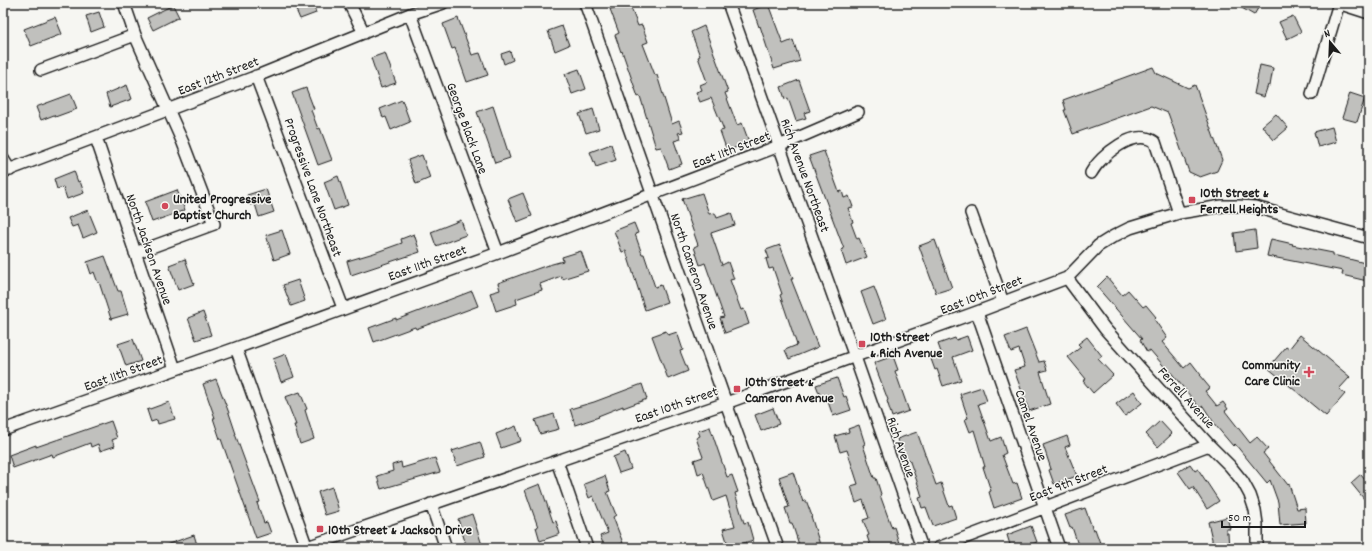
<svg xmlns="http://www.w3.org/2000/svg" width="1372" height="551" font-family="Dekko,sans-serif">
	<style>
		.building { fill: #c0c0bd; stroke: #1c1c1c }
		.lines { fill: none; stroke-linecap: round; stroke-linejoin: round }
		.street-casing { stroke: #1c1c1c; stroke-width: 14 }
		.street { stroke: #f6f6f2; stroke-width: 11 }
		.poi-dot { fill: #d1495b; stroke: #f6f6f2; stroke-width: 1.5 }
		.labels { text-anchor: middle; stroke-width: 3; stroke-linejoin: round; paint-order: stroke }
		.street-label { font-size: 14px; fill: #1c1c1c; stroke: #f6f6f2 }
		.poi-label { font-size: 14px; font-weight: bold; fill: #1c1c1c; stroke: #f6f6f2; text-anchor: start }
	</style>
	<rect width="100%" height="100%" fill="#f6f6f2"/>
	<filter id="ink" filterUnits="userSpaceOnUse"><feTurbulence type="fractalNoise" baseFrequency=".025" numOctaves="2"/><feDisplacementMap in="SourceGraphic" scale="8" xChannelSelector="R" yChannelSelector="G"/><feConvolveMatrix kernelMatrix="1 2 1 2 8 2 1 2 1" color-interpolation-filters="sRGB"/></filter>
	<g filter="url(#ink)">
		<path class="building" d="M293,3H313L316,13L300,19Z
			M627,3H629L638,26L642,25L648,42L643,44L655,75H657L672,124L679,121L683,132L678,133L681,139L674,141L682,164L669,169L661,147L656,148L640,96L638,97L622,51L621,52L615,35L619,33L610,9Z
			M1233,3H1261L1254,15Z
			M768,4L783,44L793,40L800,61L774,69L760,26L759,27L753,10Z
			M173,5L179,17L153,30L147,18Z
			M99,12L104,27L91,32L86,16Z
			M1293,16L1301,32L1287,39L1279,22Z
			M55,17L62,34L31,46L24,29Z
			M458,18L472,55L480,53L488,75L467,82L455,48L452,49L443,24Z
			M562,26L569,45L555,51L548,31Z
			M704,26L728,92L725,93L737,125L742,123L749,142L727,151L720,131L724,130L711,98L700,102L696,92L702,90L700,85L707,82L698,57L700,56L691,32Z
			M510,51L513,60L504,64L501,54Z
			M385,53L396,83L381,88L371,58Z
			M1260,65L1273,68L1270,86L1268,85L1264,97L1254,94Z
			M1153,67L1156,73L1188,88L1195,85L1222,160L1217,171L1200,177L1189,172L1168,113L1151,106L1073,134L1064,110H1066L1063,100Z
			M579,69L586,89L572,94L565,74Z
			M799,80L810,111L804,113L806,118L796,121L788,98L785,99L781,87Z
			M127,85L132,99L110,107L106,94Z
			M306,88L314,109L311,110L318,129L320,128L332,160L318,165L292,93Z
			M1350,93L1365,98L1357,122L1342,118Z
			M71,94L77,109L55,117L54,115L41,120L36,107Z
			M402,100L410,122L391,130L386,117L383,118L380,109Z
			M493,106L510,158L495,163L477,112Z
			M593,109L599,129L586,133L579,114Z
			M1276,114L1288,128L1274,140L1262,126Z
			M1332,127L1336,142L1318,147L1314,132Z
			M611,144L616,160L596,167L590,152Z
			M824,151L839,192L842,191L844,198L849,196L853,207L848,208L853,222L851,223L857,239L859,238L867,257L846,265L841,250L844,249L809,156Z
			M422,155L430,178L416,184L408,160Z
			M74,171L78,182L80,181L84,193L67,199L63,187L57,189L54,179Z
			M338,176L348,205L334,210L324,182Z
			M266,189L274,212L259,217L255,204L250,205L247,195Z
			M177,190L185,210L152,222L145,202Z
			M523,193L532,216L517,222L508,199Z
			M702,193L709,214L715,213L717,218L731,213L735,225L711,233L722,265L728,262L734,279L730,280L741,310L744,309L749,324L725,333L720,318L724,317L705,263L700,265L694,247L698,245L682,199Z
			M88,210L97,232L83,238L78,225L72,227L68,218Z
			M461,220L466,235L436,246L431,232Z
			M634,223L638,233L635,234L642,254H644L655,287L661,285L667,302L645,310L626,251L622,252L614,231Z
			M282,230L290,254L274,260L266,235Z
			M1255,230L1257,248L1236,251L1234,233Z
			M414,234L420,252L351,275L347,261L374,253L402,243L401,239Z
			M1271,239L1293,244L1292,245L1333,253V255L1369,264V275L1367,281L1342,275L1343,271L1267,256Z
			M935,240L952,288L936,293L919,246Z
			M780,245L793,279H791L818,347L789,359L785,350L797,345L780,295L782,294L773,268L769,269L766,259L769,258L766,250Z
			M581,251L588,271L562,279L561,276L540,284L542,290L516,299L517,304L496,311L490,293L500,290L498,283L545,266L563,261L562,257Z
			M105,256L118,291H121L128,314L111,319L99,282L98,283L94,272L91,274L87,262Z
			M185,259L194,284L178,290L169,265Z
			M1107,277L1122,295L1128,290L1143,307L1146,305L1156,317L1154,319L1167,338L1162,342L1184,368L1191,362L1201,375L1200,376L1210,388L1205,391L1217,406L1223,402L1228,409L1225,411L1250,443L1257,437L1268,449L1263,453L1288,485L1289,484L1297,509L1305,508L1306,523L1280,525L1278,502L1270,480L1267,483L1235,444L1233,446L1216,426L1203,406L1200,408L1169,370L1168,371L1150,350L1147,352L1140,340L1142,339L1097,287Z
			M298,280L305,301L291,306L283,285Z
			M874,287L886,319L873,324L861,292Z
			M472,291L478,306L416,329L415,327L374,342L369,328L396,318V320Z
			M203,312L211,335L196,340L188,318Z
			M1026,329L1039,362L1044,361L1047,370L1040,372L1050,404L1029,411L1014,370L1025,367L1019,349L1011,352L1005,337Z
			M666,331L668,335L677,332L683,350L680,351L688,371L668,379L652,336Z
			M1300,335L1350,377L1339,389L1345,394L1326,416L1268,368L1286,347L1289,349Z
			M967,336L972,350L953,357L961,380L943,386L937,369L935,370L931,359L942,355L938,344L955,338L956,340Z
			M1087,337L1102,356L1098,359L1113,375L1093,393L1083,381L1086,379L1068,357L1081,347L1078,344Z
			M133,339L141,361L126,366L118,344Z
			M286,354L294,377L281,382L273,359Z
			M893,356L898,370L895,371L909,411L892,417L887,401L888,400L874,363Z
			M837,378L844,397L846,396L851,410L833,416L826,396L821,398L816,385Z
			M216,379L229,413L236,434H235L260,502L257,503L264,523L267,522L271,533L256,538L221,439H220L213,418H215L203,384Z
			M642,384L647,399L623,408V406L598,416L599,417L575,425L570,409L594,402Z
			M982,387L987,401L978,404L991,441L1001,437L1006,453L1002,455L1013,484L1017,483L1022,498L994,508L989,492L991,491L983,467H985L974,430L970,432L965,419L968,418L960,394Z
			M1134,391L1142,403L1125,416L1116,404Z
			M300,392L307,409L305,410L314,439L300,444L294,425H296L285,397Z
			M169,402L175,419L158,424L157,420L151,422L147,410Z
			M773,408L779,424L761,431L755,415Z
			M554,414L559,429L540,434L535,420Z
			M111,421L117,438L112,440L115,446L100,451L98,444L91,447L90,443L53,457L52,454L13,468L9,455L36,445V447Z
			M1160,421L1172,434L1158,447L1146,434Z
			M859,425L865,444L863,445L874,478H876L881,494L880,495L892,528L894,527L899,543L884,548H871L867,536L869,535L863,520L869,518L863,500L856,503L851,486L858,484L847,450L840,452L835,436L849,432L848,429Z
			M516,426L521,441L501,448L496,434Z
			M710,427L727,477L732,475L738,492L735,493L744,523L748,522L753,540L729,548L723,529L735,526L726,496L713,501L703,472L698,474L694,460L703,457L696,438L700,436L698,431Z
			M917,432L936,485L941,483L949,506L952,505L956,518L933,526L926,507L922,508L919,498L922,497L920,490L909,459L905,461L897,439Z
			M1067,436L1070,445L1065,447L1077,476L1054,484L1049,470L1051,469L1043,445Z
			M480,442L485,457L457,466L452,451Z
			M625,452L631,469L619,473L613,457Z
			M435,458L440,472L381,489L377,476L393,471L392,465L401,462L402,468Z
			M1190,464L1195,471L1198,469L1219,501L1207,509L1193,487L1190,489L1178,472Z
			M793,472L803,502L806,500L812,516H811L821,548H800L792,523H790L785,508L789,507L779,477Z
			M1361,474L1369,484V505L1351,483Z
			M605,476L610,491L607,492L616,515L613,517L623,543L610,548H605L600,536L608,533L593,496L589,498L584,484Z
			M540,484L553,522L556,521L560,534L540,541L536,527H538L525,490Z
			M332,487L339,511L325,515L318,492Z
			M1085,508L1093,530L1095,529L1100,543L1086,548H1079L1072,527L1070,528L1065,515Z
			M472,514L483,548H467L458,519Z
			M1227,517L1230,529H1226V533H1228L1229,548H1212V539L1208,522Z
			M1031,526L1037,542L1021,548H1011L1007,535Z
			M194,535L198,548H161L160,547Z"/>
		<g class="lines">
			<g class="street-casing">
				<path id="street" d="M124,3L135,35L183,143L214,224L135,253
					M349,3L364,33
					M585,3L726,403L778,548
					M728,3L855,357L922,548
					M1338,3L1369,13
					M410,14L498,253
					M41,70L135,35
					M256,76L343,308
					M1312,94L1339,3
					M96,138L175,369
					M3,159L10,170
					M3,172L252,78L410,14L443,3
					M1091,173C1101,155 1135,127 1155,142L1179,213
					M971,213L1003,302
					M1067,278L1105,329L1209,445L1230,466L1243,482L1250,495L1255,510L1257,524V548
					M977,312L1059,548
					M236,348L307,548
					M3,430L236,348L498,253L779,146L858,112
					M557,461L587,548
					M431,504L446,548
					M304,548L726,403L977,312L1067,278L1098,246L1114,236L1130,228L1179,213L1222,206H1239L1255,207L1369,238
					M938,548L1209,445"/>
			</g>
			<use href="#street" class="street"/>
		</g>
	</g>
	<g class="poi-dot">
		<rect x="1188" y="196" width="8" height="8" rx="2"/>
		<circle cx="165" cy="206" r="4"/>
		<rect x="858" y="340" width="8" height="8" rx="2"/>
		<path d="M1307 366h4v4h4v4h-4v4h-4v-4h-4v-4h4z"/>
		<rect x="733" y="385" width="8" height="8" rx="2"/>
		<rect x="316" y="525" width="8" height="8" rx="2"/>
	</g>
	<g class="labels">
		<g class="street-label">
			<text transform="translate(218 75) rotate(-21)" y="5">East 12th Street</text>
			<text transform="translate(468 128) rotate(70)" y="5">George Black Lane</text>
			<text transform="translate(731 149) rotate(-21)" y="5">East 11th Street</text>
			<text transform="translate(806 175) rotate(70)" y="5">Rich Avenue Northeast</text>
			<text transform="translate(314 187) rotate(70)" y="5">Progressive Lane Northeast</text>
			<text transform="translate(150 249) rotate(71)" y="5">North Jackson Avenue</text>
			<text transform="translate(427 262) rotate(-20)" y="5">East 11th Street</text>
			<text transform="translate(695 271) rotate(71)" y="5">North Cameron Avenue</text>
			<text transform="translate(981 294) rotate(-21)" y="5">East 10th Street</text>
			<text transform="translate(123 372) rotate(-20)" y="5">East 11th Street</text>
			<text transform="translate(1187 397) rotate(48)" y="5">Ferrell Avenue</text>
			<text transform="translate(676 404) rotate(-19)" y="5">East 10th Street</text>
			<text transform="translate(1032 425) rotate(71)" y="5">Camel Avenue</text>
			<text transform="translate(902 447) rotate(71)" y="5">Rich Avenue</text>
			<text transform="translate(1068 482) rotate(-21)" y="5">East 9th Street</text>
		</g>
		<g class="poi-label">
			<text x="1200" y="197">10th Street &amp;<tspan x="1200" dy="16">Ferrell Heights</tspan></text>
			<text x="173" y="203">United Progressive<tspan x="173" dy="16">Baptist Church</tspan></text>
			<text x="870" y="341">10th Street<tspan x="870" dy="16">&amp; Rich Avenue</tspan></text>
			<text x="1300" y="369" text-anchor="end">Community<tspan x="1300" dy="16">Care Clinic</tspan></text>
			<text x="745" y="386">10th Street &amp;<tspan x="745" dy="16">Cameron Avenue</tspan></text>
			<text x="328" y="534">10th Street &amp; Jackson Drive</text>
		</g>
	</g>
	<rect width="1372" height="551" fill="none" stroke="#f6f6f2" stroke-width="16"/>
	<rect x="8" y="8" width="1356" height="535" fill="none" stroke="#1c1c1c" stroke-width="1.5" filter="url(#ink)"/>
	<g transform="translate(1330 42) rotate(341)" stroke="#f6f6f2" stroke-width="3" paint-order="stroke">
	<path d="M0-3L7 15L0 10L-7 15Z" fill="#1c1c1c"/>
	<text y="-6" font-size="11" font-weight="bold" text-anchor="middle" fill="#1c1c1c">N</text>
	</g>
	<path d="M1222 521v6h83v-6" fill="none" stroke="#1c1c1c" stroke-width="2"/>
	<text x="1228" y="521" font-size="12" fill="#1c1c1c" stroke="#f6f6f2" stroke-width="3" paint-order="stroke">50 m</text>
</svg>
